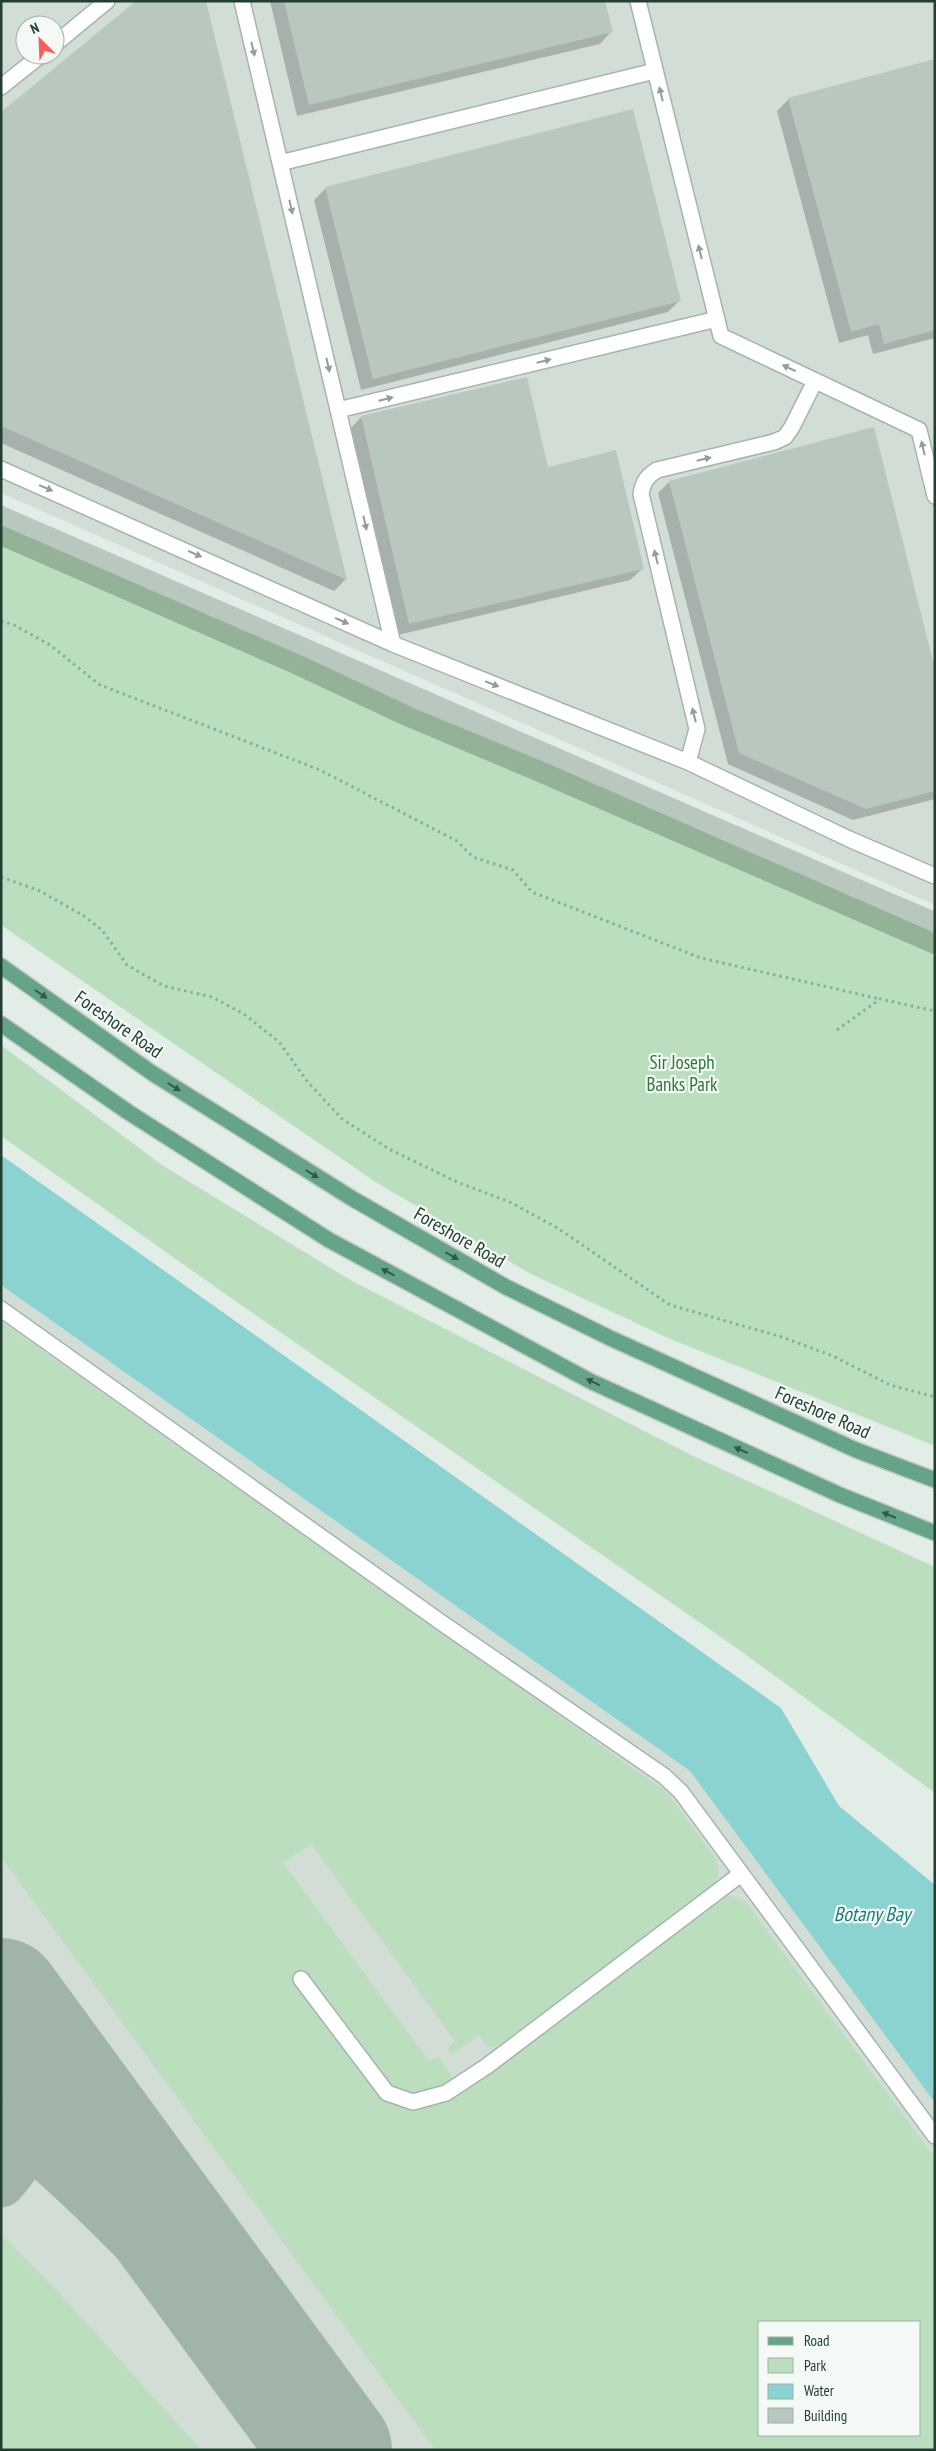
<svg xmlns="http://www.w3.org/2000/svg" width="936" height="2451" font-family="'PT Sans Narrow',sans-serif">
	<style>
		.built { fill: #d1ddd5; fill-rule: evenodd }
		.green { fill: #bbdfbe; fill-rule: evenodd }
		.water { fill: #8ad3d1 }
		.shadow { fill: #0003 }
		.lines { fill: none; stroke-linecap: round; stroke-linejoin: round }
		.taxiway { stroke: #a0b4aa; stroke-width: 49 }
		.runway { stroke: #a0b4aa; stroke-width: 120 }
		.building { fill: #b8c8bf }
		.minor-casing { stroke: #a5b5ad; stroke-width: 18 }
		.major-casing { stroke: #c1c9c6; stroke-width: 18 }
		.path { stroke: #83b29a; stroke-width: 3; stroke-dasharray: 2.5 4; stroke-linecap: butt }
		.minor { stroke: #fff; stroke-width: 15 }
		.major { stroke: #66a488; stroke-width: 15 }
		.oneway { fill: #909f98 }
		.oneway2 { fill: #335848 }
		.labels { text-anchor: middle; stroke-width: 4.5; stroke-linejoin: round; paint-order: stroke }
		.street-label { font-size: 19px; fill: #223f32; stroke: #f4f9f5 }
		.park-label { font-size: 19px; fill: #2b773a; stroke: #f4f9f5 }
		.water-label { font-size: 20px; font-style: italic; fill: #1a7d7b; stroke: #f4f9f5 }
	</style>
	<rect width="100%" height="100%" fill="#e3ede7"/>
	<path class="built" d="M1,1H935V905L1,493ZM25,25H55V55H25Z
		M1,1285L690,1771L935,2103V2450H1ZM760,2322H920V2435H760Z"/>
	<path class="green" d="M1,507L784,848L935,911V1446L668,1338L531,1274L374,1181L1,925Z
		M1,1045L162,1165L352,1281L691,1455L935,1567V1793L738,1649L251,1312L1,1136Z
		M1,1321L667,1792L715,1858C721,1873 718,1880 709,1891L500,2044L493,2047L487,2046L479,2035L452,2055L447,2049L455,2041L311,1844L283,1863L429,2061L438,2056L455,2081L426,2095L396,2093L299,1973L294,1977L369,2081L380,2093L427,2105L717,1898C729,1894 736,1896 746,1902L935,2158V2450H435L1,1857ZM760,2322H920V2435H760Z
		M5,2238L62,2296L201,2450H1V2240Z"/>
	<path class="water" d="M1,1155L781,1708L839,1806L935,1885V2103L690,1771L1,1285Z"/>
	<path class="shadow" d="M204,1L345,580L334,591L1,443V114Z
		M270,1H604L611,32L600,44L297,116Z
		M935,60V338L873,354L868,335L839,343L777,111L789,99Z
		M632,111L680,300L668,312L361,390L314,200L325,189Z
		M361,417L642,569L630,580L398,635L350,429Z
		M669,482L935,675V799L853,820L728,764L658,493Z
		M1,506L935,913V955L533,780L400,724L289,672L1,546Z"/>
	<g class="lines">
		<path class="taxiway" d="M1,1998C11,2011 23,2024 29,2040C50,2089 36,2144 1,2183
			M1,2118C121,2216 221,2332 322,2450"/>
		<path class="runway" d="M1,1998L332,2450"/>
	</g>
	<path class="building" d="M136,1H206L347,580L1,426V112Z
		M284,1H605L613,32L309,105Z
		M935,59V330L884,344L879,324L851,332L788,98Z
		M633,109L681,301L373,379L325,187Z
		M527,377L548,467L616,450L644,569L409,624L361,416Z
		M874,427L935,669V791L866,809L739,753L669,481Z
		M1,505L935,912V933L549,764L416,709L305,657L1,525Z"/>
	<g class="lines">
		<g class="minor-casing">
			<path id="minor" d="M242,1L393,644
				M638,1L721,336L919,430L935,496
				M55,44L107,1
				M1,87L41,55
				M280,163L655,71
				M338,410L717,319
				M1,469L393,644L688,762L849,839L935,876
				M688,762L697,729L641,494C643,482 647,476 657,470L774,442L785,437L792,427L815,381
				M1,1309L442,1623L664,1776L681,1792L935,2136
				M301,1979L387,2093L413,2102L446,2093L487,2066L741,1874"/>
		</g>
		<g class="major-casing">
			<path id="major" d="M1,966L152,1073L353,1199L506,1287L610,1338L856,1450L935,1480
				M1,1024L128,1112L329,1240L590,1381L840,1495L935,1533"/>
		</g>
		<path class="path" d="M1,621L14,625L50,645L100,685L320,770L457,841L473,857L513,870L532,892L701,958L880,999
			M1,877L40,891L84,916L102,930L127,965L164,986L212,997L244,1014L279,1042L307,1081L342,1119L389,1149L457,1182L512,1203L559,1229L670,1305L782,1337L833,1356L890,1385L935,1397
			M837,1030L880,999L935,1011"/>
		<use href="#minor" class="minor"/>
		<use href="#major" class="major"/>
	</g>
	<defs><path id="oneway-solid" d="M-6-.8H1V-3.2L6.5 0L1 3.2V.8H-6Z" transform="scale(1.25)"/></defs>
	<g class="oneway">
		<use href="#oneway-solid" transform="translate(253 49) rotate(77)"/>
		<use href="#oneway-solid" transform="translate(661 94) rotate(-104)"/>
		<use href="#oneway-solid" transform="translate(291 207) rotate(77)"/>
		<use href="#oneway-solid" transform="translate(700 252) rotate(-104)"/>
		<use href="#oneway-solid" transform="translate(544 361) rotate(-14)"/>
		<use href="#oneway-solid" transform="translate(328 365) rotate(77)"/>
		<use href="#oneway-solid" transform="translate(789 368) rotate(-155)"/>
		<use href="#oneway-solid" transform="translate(386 399) rotate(-14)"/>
		<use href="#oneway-solid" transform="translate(923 448) rotate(-103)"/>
		<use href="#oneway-solid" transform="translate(704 459) rotate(-13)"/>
		<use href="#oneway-solid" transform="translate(46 488) rotate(23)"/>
		<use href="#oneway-solid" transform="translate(365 523) rotate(77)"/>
		<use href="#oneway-solid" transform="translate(195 554) rotate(24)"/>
		<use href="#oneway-solid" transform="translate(656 557) rotate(-104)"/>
		<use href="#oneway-solid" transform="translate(342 621) rotate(24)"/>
		<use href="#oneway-solid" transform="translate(492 684) rotate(22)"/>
		<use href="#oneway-solid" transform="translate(694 715) rotate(-104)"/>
	</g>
	<g class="oneway2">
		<use href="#oneway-solid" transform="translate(41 994) rotate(35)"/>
		<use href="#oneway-solid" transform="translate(174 1087) rotate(32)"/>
		<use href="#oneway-solid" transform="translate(312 1174) rotate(32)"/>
		<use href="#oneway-solid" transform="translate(452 1256) rotate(30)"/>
		<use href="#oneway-solid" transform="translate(388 1272) rotate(-152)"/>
		<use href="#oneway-solid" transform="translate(593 1382) rotate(-154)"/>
		<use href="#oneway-solid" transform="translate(741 1450) rotate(-156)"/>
		<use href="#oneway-solid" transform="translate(889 1515) rotate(-158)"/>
	</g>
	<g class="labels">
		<g class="street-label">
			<text transform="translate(119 1024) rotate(35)" y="7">Foreshore Road</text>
			<text transform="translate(460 1237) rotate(30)" y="7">Foreshore Road</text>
			<text transform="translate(823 1412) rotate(24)" y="7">Foreshore Road</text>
		</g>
		<g class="park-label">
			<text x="682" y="1069">Sir Joseph<tspan x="682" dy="22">Banks Park</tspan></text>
		</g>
		<g class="water-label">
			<text x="872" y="1921">Botany Bay</text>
		</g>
	</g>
	<rect width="936" height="2451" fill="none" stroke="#223f32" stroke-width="5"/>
	<rect x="758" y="2321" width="162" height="115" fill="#f4f9f5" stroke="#a0afa7"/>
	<rect x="768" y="2337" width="25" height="8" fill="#66a488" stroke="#a0afa7"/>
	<text x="804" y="2346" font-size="15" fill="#223f32">Road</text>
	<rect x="768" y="2358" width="25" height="15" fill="#bbdfbe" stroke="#a0afa7"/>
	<text x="804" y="2371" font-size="15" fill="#223f32">Park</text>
	<rect x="768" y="2384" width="25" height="15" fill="#8ad3d1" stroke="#a0afa7"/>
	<text x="804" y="2396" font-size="15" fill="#223f32">Water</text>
	<rect x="768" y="2408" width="25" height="15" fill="#b8c8bf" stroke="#a0afa7"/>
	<text x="804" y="2421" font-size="15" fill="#223f32">Building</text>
	<g transform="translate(40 40) rotate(336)"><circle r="24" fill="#f4f9f5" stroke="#a0afa7"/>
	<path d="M0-4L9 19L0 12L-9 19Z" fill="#f56159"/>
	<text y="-8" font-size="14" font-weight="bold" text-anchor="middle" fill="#223f32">N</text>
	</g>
</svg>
